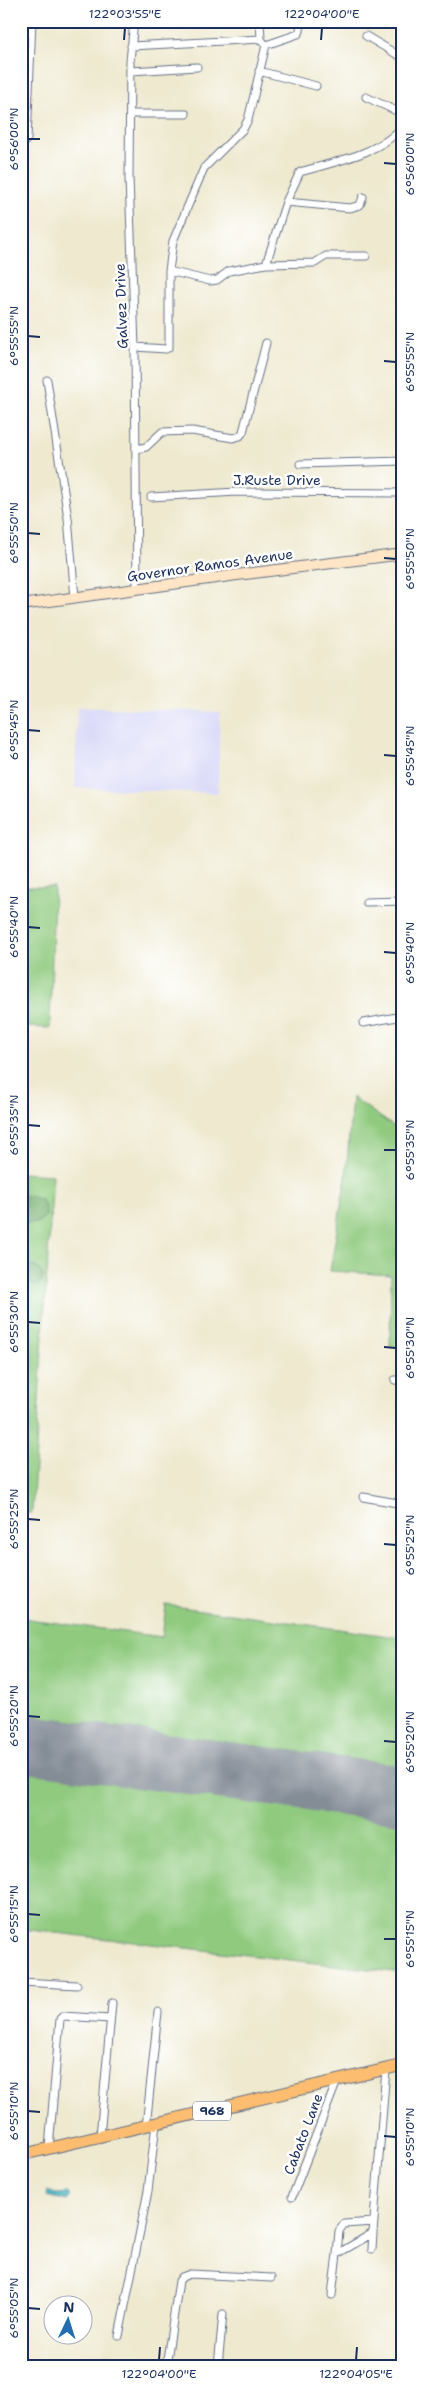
<svg xmlns="http://www.w3.org/2000/svg" width="424" height="2387" font-family="'Shantell Sans',sans-serif">
	<style>
		.built { fill: #d7d7f8 }
		.green { fill: #8fca7e; stroke: #557c6e }
		.forest { fill: #73ae6d; stroke: #476e66 }
		.water { fill: #41b1b9; stroke: #2e708c }
		.lines { fill: none; stroke-linecap: round; stroke-linejoin: round }
		.runway { stroke: #848c96; stroke-width: 58 }
		.minor-casing { stroke: #657086; stroke-width: 9 }
		.secondary-casing { stroke: #657086; stroke-width: 12 }
		.primary-casing { stroke: #657086; stroke-width: 13 }
		.minor { stroke: #fff; stroke-width: 7 }
		.secondary { stroke: #fee5c5; stroke-width: 10 }
		.primary { stroke: #fcbd6f; stroke-width: 11 }
		.ticks { fill: none; stroke: #1b2f5e; stroke-width: 2 }
		.labels { text-anchor: middle; stroke-width: 5; stroke-linejoin: round; paint-order: stroke }
		.shield { fill: #fff; stroke: #5f6d8e; stroke-width: 1 }
		.shield-label { font-size: 12px; font-weight: bold; fill: #1b2f5e }
		.street-label { font-size: 14px; fill: #1b2f5e; stroke: #fff }
		.neatline { fill: none; stroke: #1b2f5e; stroke-width: 2 }
		.ticks-label { font-size: 12px; text-anchor: middle; fill: #1b2f5e }
	</style>
	<rect width="100%" height="100%" fill="#fff"/>
	<filter id="ink" filterUnits="userSpaceOnUse"><feTurbulence type="fractalNoise" baseFrequency=".02" numOctaves="2"/><feDisplacementMap in="SourceGraphic" scale="10" xChannelSelector="R" yChannelSelector="G"/><feConvolveMatrix kernelMatrix="1 2 1 2 8 2 1 2 1" color-interpolation-filters="sRGB"/></filter>
	<filter id="wash" filterUnits="userSpaceOnUse"><feTurbulence type="fractalNoise" baseFrequency=".0096" numOctaves="4" result="noise"/><feDisplacementMap in="SourceGraphic" scale="20" xChannelSelector="R" yChannelSelector="G"/><feGaussianBlur stdDeviation="1.12" result="paint"/><feColorMatrix in="noise" values="0 0 0 0 0 0 0 0 0 0 0 0 0 0 0 0 0 1.4 0 .05"/><feComposite in="paint" operator="in"/></filter>
	<g filter="url(#wash)">
		<rect width="100%" height="100%" fill="#eee9cf"/>
		<path class="built" d="M77,707L220,712L218,793L75,788Z"/>
		<path class="green" d="M21,887H54L50,1028L21,1027Z
			M352,1097L403,1133V1348L390,1347L391,1275L330,1271L346,1177Z
			M21,1173L53,1175L32,1513L21,1512Z
			M166,1605L403,1638V1766L21,1714V1618L162,1637Z
			M21,1769L403,1821V1973L21,1929Z"/>
		<path class="forest" d="M21,1194L40,1199L44,1203L46,1216C37,1224 32,1225 21,1222Z
			M21,1262L38,1268L43,1276L41,1283L36,1286L21,1281Z"/>
		<path class="water" d="M47,2191L56,2194L68,2193L70,2198L67,2201L46,2196Z"/>
		<g class="lines">
			<path class="runway" d="M21,1743L403,1795"/>
		</g>
	</g>
	<g filter="url(#ink)">
		<g class="lines">
			<g class="minor-casing">
				<path id="minor" d="M134,21L130,61L129,178L135,347L137,589
					M260,21L261,39L264,43
					M366,36L403,58
					M131,46L261,39
					M130,71L197,67
					M259,71L316,86
					M366,97L403,114
					M130,114H186
					M21,146L27,139L32,21
					M286,202L350,208L360,205L363,197
					M266,264L286,202L300,172C330,163 384,153 403,125
					M169,271L210,281L217,280L229,271L266,264L315,263L326,256H366
					M135,347L166,349L169,347V271L173,241L204,168L243,129L248,120L266,45L298,34L300,31L301,21
					M47,380L68,518L75,598
					M136,449L146,447L162,432L192,431L233,438L240,436L243,432L266,343
					M300,464L403,461
					M151,497L237,492L403,493
					M366,902L403,901
					M363,1023L403,1016
					M395,1380L403,1381
					M363,1497L403,1504
					M21,1982L77,1985
					M146,2127L158,2012
					M100,2137L112,2003
					M49,2148L60,2019L63,2016L110,2019
					M292,2197L337,2081
					M374,2222L344,2224L339,2231L337,2254L373,2233L386,2069
					M372,2249L373,2233
					M332,2295L337,2254
					M119,2336L148,2191L156,2124
					M104,2364L113,2366
					M166,2366L179,2281L182,2277L190,2274L271,2278
					M218,2366L223,2314"/>
			</g>
			<g class="secondary-casing">
				<path id="secondary" d="M21,605L237,575L403,554"/>
			</g>
			<g class="primary-casing">
				<path id="primary" d="M21,2155L403,2065"/>
			</g>
			<use href="#minor" class="minor"/>
			<use href="#secondary" class="secondary"/>
			<use href="#primary" class="primary"/>
		</g>
	</g>
	<path class="ticks" d="M124,40L125,28M321,40L322,28M28,139H40M384,163L396,164M28,336L40,337M384,361L396,362M28,533L40,534M384,558L396,559M28,730L40,731M384,755L396,756M28,927L40,928M384,952L396,953M28,1125L40,1126M384,1150H396M28,1322L40,1323M384,1347L396,1348M28,1519L40,1520M384,1544L396,1545M28,1716L40,1717M384,1741L396,1742M28,1914L40,1915M384,1939H396M28,2111L40,2112M384,2136L396,2137M28,2308L40,2309M159,2360L160,2347M356,2360L357,2347"/>
	<g class="labels">
		<rect class="shield" x="193" y="2101.5" width="38" height="19" rx="4"/>
		<g class="shield-label">
			<text x="212" y="2115">968</text>
		</g>
		<g class="street-label">
			<text transform="translate(121 306) rotate(-92)" y="5">Galvez Drive</text>
			<text x="277" y="485">J.Ruste Drive</text>
			<text transform="translate(210 565) rotate(-8)" y="5">Governor Ramos Avenue</text>
			<text transform="translate(303 2134) rotate(-69)" y="5">Cabato Lane</text>
		</g>
	</g>
	<rect width="424" height="2387" fill="none" stroke="#fff" stroke-width="55"/>
	<g transform="translate(68 2320) rotate(4)"><circle r="24" fill="#ffffff" stroke="#a4acbf"/>
	<path d="M0-4L9 19L0 12L-9 19Z" fill="#1f6fb2"/>
	<text y="-8" font-size="14" font-weight="bold" text-anchor="middle" fill="#1b2f5e">N</text>
	</g>
	<rect x="28" y="28" width="368" height="2332" class="neatline"/>
	<g class="ticks-label">
		<text x="125" y="18">122°03'55"E</text>
		<text x="322" y="18">122°04'00"E</text>
		<text transform="translate(14 139) rotate(-90)" y="4">6°56'00"N</text>
		<text transform="translate(410 164) rotate(-90)" y="4">6°56'00"N</text>
		<text transform="translate(14 336) rotate(-90)" y="4">6°55'55"N</text>
		<text transform="translate(410 362) rotate(-90)" y="4">6°55'55"N</text>
		<text transform="translate(14 533) rotate(-90)" y="4">6°55'50"N</text>
		<text transform="translate(410 559) rotate(-90)" y="4">6°55'50"N</text>
		<text transform="translate(14 730) rotate(-90)" y="4">6°55'45"N</text>
		<text transform="translate(410 756) rotate(-90)" y="4">6°55'45"N</text>
		<text transform="translate(14 927) rotate(-90)" y="4">6°55'40"N</text>
		<text transform="translate(410 953) rotate(-90)" y="4">6°55'40"N</text>
		<text transform="translate(14 1125) rotate(-90)" y="4">6°55'35"N</text>
		<text transform="translate(410 1150) rotate(-90)" y="4">6°55'35"N</text>
		<text transform="translate(14 1322) rotate(-90)" y="4">6°55'30"N</text>
		<text transform="translate(410 1348) rotate(-90)" y="4">6°55'30"N</text>
		<text transform="translate(14 1519) rotate(-90)" y="4">6°55'25"N</text>
		<text transform="translate(410 1545) rotate(-90)" y="4">6°55'25"N</text>
		<text transform="translate(14 1716) rotate(-90)" y="4">6°55'20"N</text>
		<text transform="translate(410 1742) rotate(-90)" y="4">6°55'20"N</text>
		<text transform="translate(14 1914) rotate(-90)" y="4">6°55'15"N</text>
		<text transform="translate(410 1939) rotate(-90)" y="4">6°55'15"N</text>
		<text transform="translate(14 2111) rotate(-90)" y="4">6°55'10"N</text>
		<text transform="translate(410 2137) rotate(-90)" y="4">6°55'10"N</text>
		<text transform="translate(14 2308) rotate(-90)" y="4">6°55'05"N</text>
		<text x="159" y="2378">122°04'00"E</text>
		<text x="356" y="2378">122°04'05"E</text>
	</g>
</svg>
